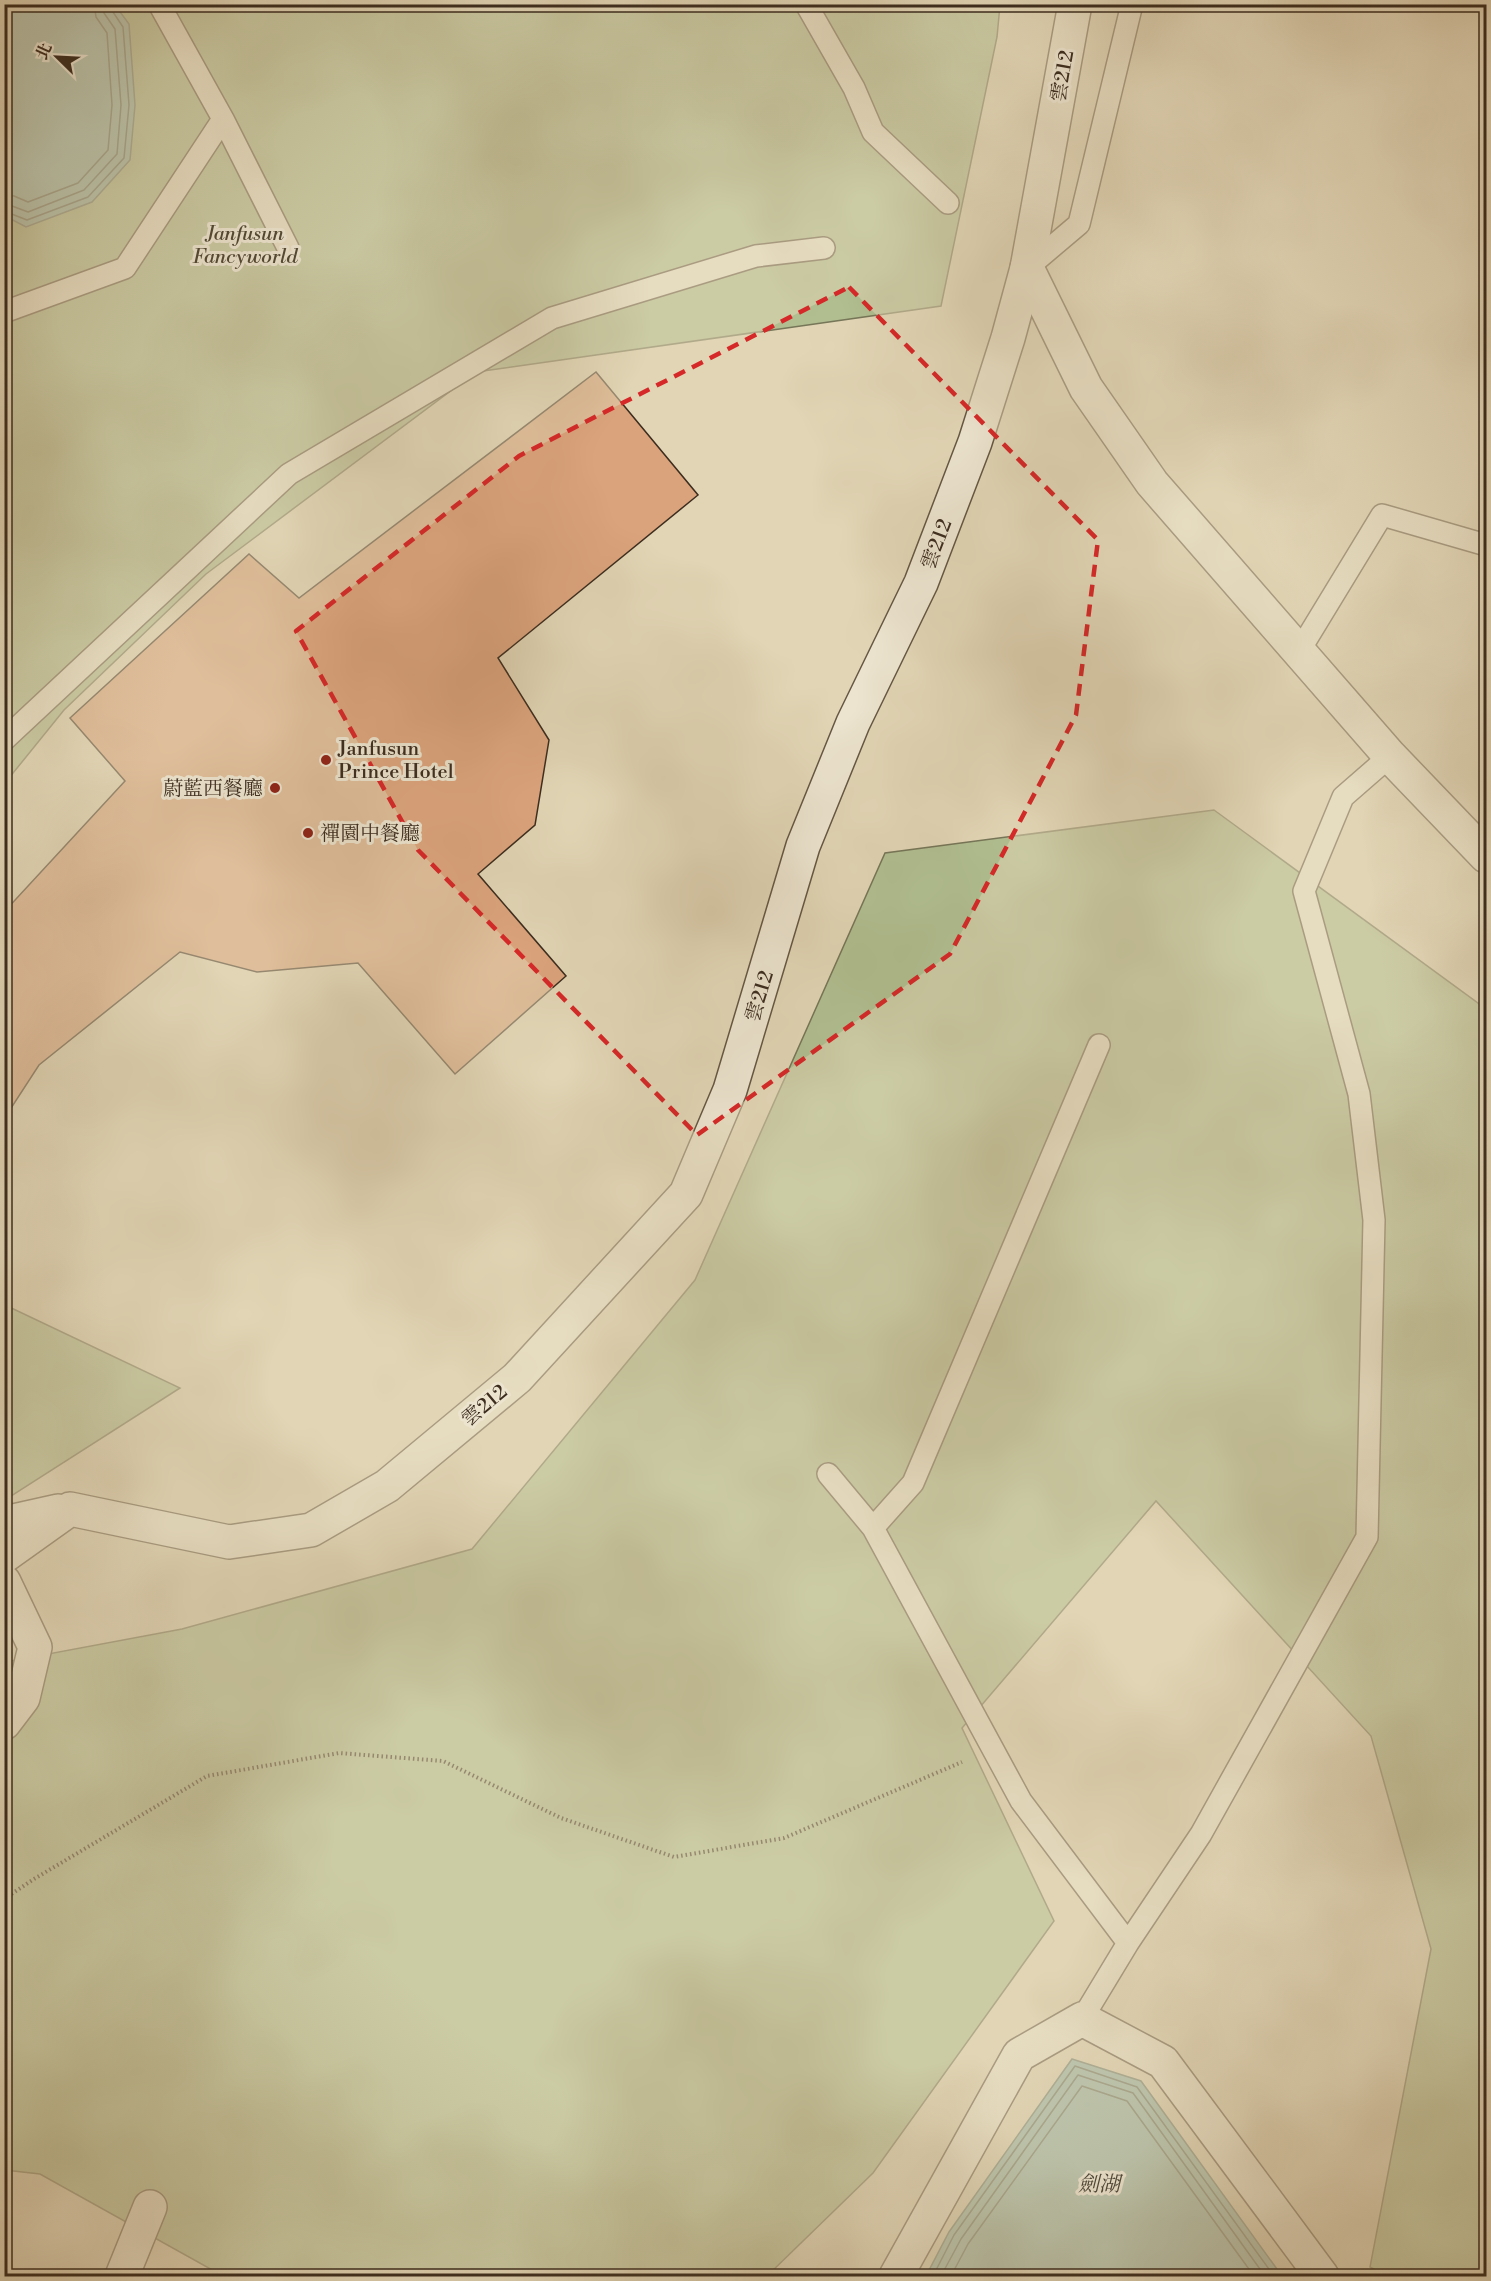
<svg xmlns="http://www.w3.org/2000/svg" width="1491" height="2281" font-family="'Libre Bodoni','Noto Serif TC',serif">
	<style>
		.green { fill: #b0be90; stroke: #767658; stroke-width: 1.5 }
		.water { fill: #95b9aa; stroke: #718172; stroke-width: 1.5 }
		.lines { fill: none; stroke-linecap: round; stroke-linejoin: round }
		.shore { stroke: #687364; stroke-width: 1.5 }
		.building { fill: #dba37c; stroke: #3c2d1f; stroke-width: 1.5 }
		.service-casing { stroke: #655744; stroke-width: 24 }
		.minor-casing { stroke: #655744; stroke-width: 36 }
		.tertiary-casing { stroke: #655744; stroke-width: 36 }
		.path { stroke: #3c2d1f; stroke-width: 4; stroke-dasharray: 1.5 3; stroke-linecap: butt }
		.service { stroke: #ece4cf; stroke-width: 21 }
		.minor { stroke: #ece4cf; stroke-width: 33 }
		.tertiary { stroke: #ece4cf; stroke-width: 33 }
		.marked { fill: none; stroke: #d62828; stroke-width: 4.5; stroke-dasharray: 12 8; stroke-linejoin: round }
		.poi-dot { fill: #8f2418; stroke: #ece4cf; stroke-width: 2 }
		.labels { text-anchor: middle; stroke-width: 6; stroke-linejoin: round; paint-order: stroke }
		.street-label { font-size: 20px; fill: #3c2d1f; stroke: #ece4cf }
		.park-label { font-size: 20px; font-style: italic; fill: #534a36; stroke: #ece4cf }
		.poi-label { font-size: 20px; fill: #3c2d1f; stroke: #ece4cf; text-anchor: start }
		.water-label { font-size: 21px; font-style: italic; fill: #4e493b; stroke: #ece4cf }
	</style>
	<rect width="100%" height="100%" fill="#e1d5b5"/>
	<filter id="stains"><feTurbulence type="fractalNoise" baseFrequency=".00333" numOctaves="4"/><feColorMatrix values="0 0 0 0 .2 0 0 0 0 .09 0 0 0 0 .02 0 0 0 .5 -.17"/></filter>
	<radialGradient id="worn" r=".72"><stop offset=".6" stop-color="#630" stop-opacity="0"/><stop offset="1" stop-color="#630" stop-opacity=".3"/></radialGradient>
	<path class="green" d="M5,5H1000L997,37L941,306L476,372L206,574L64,710L5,783Z
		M1214,810L1486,1009V2276H1386L1370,2267L1431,1949L1371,1736L1156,1501L962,1728L1054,1921L873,2173L767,2276H223L40,2174L5,2170V1662L182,1629L472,1549L695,1280L885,853Z
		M5,1305L180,1388L5,1500Z"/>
	<path class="water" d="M4,5H115L129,24L135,105L130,160L92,202L26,227L5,216Z
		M1072,2059L1141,2081L1282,2276H926L949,2232Z"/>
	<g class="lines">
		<path class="shore" d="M4,194L14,196L28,202L78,183L108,150L112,105L107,33L96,17L94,4
			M4,203L28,212L84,190L117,154L121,105L115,29L104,13L103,4
			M4,211L27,220L88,197L124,158L129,105L123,27L111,9V4
			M933,2276L954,2235L1075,2066L1137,2087L1274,2276
			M941,2276L961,2239L1078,2075L1133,2093L1265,2276
			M951,2276L968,2244L1082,2086L1127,2101L1254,2276"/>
	</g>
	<path class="building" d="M596,372L698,495L498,658L549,740L535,825L478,874L566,976L455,1074L358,963L257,972L180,952L39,1065L4,1119V912L125,781L70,718L249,554L299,598Z"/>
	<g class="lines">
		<g class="service-casing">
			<path id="service" d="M159,4L223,119L288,248
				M806,4L854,88L873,132L948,203
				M1027,268L1079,224L1132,4
				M4,312L125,268L223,119
				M1298,653L1382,515L1486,545
				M4,740L289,474L552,318L756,256L824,248
				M828,1474L873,1528L1021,1801L1128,1943L1082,2019
				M873,1528L913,1483L1099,1045
				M1128,1943L1201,1834L1367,1537L1374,1220L1359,1094L1304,891L1343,797L1390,756"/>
		</g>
		<g class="minor-casing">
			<path id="minor" d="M1027,268L1086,388L1152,483L1390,756L1486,856
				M4,1582L35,1647L23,1698L4,1723
				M122,2276L150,2207
				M896,2276L1019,2055L1082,2019L1163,2062L1322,2276"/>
		</g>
		<g class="tertiary-casing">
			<path id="tertiary" d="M4,1523L58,1511
				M4,1556L70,1509L229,1542L311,1530L387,1486L517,1378L686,1194L730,1090L803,846L853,723L921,583L975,442L1008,338L1027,268L1075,4"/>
		</g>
		<path class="path" d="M4,1899L34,1879L207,1776L339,1753L443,1761L561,1818L674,1857L784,1838L962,1762"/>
		<use href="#service" class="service"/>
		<use href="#minor" class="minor"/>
		<use href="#tertiary" class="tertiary"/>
	</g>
	<path d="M0 0H1491V2281H0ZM849,287L1098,540L1076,715L950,954L697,1135L418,850L296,631L519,456Z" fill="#e1d5b5" fill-opacity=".55" fill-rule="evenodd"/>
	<path class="marked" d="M849,287L1098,540L1076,715L950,954L697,1135L418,850L296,631L519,456Z"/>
	<g class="poi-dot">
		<circle cx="326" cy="760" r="6"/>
		<circle cx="275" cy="788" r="6"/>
		<circle cx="308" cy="833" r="6"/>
	</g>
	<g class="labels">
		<g class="street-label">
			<text transform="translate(1062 76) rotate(-80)" y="7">雲212</text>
			<text transform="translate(936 544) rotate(-69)" y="7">雲212</text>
			<text transform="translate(759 996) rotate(-73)" y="7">雲212</text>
			<text transform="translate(484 1405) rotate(-40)" y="7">雲212</text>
		</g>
		<g class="park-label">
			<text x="245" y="240">Janfusun<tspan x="245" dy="23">Fancyworld</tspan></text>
		</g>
		<g class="poi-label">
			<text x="338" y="755">Janfusun<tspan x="338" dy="23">Prince Hotel</tspan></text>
			<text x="263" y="795" text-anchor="end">蔚藍西餐廳</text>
			<text x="320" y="840">禪園中餐廳</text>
		</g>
		<g class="water-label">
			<text x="1099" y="2191">劍湖</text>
		</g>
	</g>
	<rect width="1491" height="2281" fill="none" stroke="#e1d5b5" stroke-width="24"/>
	<rect x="6" y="6" width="1479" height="2269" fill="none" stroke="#3c2d1f" stroke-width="3"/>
	<rect x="12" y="12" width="1467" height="2257" fill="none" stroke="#3c2d1f" stroke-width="1.5"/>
	<g transform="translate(57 57) rotate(294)" stroke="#ece4cf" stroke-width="4.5" paint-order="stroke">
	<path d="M0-4.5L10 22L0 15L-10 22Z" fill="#3c2d1f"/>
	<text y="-9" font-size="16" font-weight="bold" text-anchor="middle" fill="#3c2d1f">北</text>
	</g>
	<rect width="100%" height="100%" filter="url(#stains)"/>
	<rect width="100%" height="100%" fill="url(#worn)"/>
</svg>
